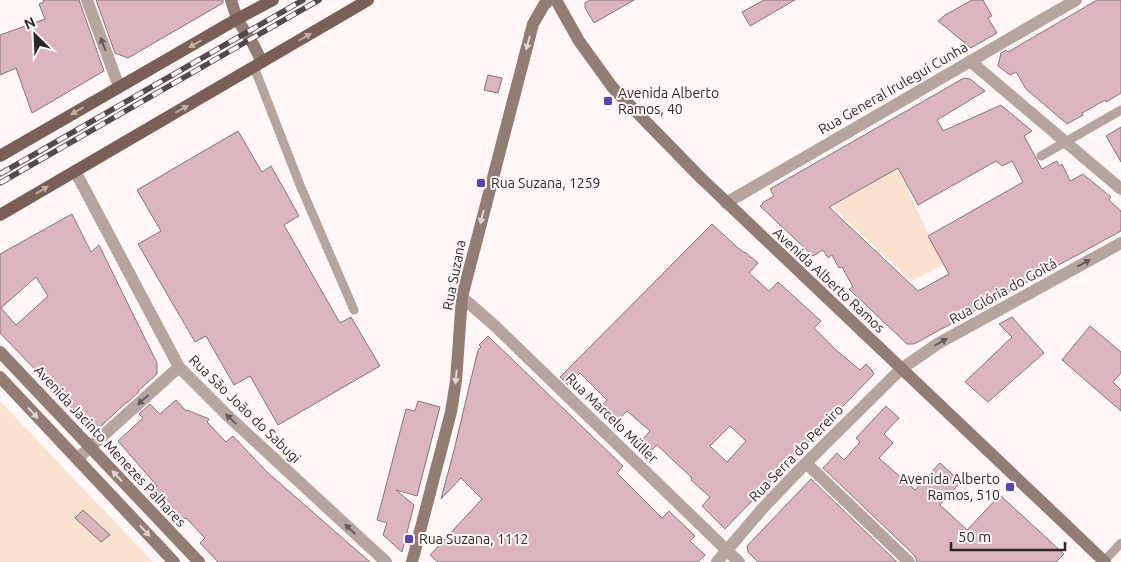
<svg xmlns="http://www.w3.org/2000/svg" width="1121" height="562" font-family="Ubuntu,sans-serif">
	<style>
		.green { fill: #f9e3ce }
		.building { fill: #dbb4bc; stroke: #817779; fill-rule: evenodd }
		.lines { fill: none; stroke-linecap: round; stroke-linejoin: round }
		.lane { stroke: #b5a59e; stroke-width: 9 }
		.street { stroke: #b5a59e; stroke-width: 12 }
		.secondary { stroke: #937c73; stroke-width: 12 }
		.primary { stroke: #7a6054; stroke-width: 12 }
		.rail-casing { stroke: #514c4b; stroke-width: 5.5 }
		.rail { stroke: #fff8f7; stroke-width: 4; stroke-dasharray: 11; stroke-linecap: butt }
		.oneway { fill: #bcaca6 }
		.oneway2 { fill: #dfd3cf }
		.oneway3 { fill: #635b57 }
		.poi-dot { fill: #5345bc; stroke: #fff8f7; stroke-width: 2 }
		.labels { text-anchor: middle; stroke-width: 4; stroke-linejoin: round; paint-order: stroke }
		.street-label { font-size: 14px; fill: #2d2928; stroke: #fff8f7 }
		.poi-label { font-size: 14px; fill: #2d2928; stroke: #fff8f7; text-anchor: start }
	</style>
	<rect width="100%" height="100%" fill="#fff8f7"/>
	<path class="green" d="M896,165L943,265L911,281L831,205Z
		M0,401L153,562H0Z"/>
	<path class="building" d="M43,0H79L104,71L32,113L16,68L0,75V35L45,19L39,4L44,2Z
		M96,0H223V3L128,58L115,53Z
		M590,0H634L594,23L585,8V3Z
		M764,0H795L750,26L742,12Z
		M972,0H983L992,16L988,18L997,33L971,48L938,21L945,15Z
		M1097,0H1121V93L1106,102L1105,100L1082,113L1083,115L1067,124L1026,89L1016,72L1010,75L998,66L1001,53L1006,50L1008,52Z
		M488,75L502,78L498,93L484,90Z
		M964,78L970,79L985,91L937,120L943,131L1001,105L1032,131L1024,136L1042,169L1057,161L1059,166L1062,164L1070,181L1083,174L1111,197L1109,200L1121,211V231L914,344H907L849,289L853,287L842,267L839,268L832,255L828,258L823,250L813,256L760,206L763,204L762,203L774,196L770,189ZM996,161L1002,166L1012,161L1023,182L928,236L949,274L918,291L829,207L898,168L918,205Z
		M1121,127V162L1106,136Z
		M238,131L262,172L271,166L299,216L284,225L340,323L351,317L380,366L278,425L250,376L234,385L206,336L195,342L138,244L161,231L137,190Z
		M72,214L91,252L99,245L157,363V374L138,391L139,392L128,402V401L99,428H91L0,333V254ZM36,277L48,296L16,325L1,308Z
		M712,224L738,248L745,253V252L758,263L749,273L769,291L778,282L821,321L814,328L836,350L860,370L866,364L871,369L874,374L725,529L702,506L710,497L691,480L692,478L657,445L648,454L638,445L650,431L627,411L615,423L599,408L607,400L580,373L568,385L560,377ZM730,426L746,441L727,462L710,446Z
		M1012,317L1044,353L988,402L965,382L1012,337L999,324Z
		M1090,326L1121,352V373L1113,382L1121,390V411L1062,360Z
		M488,336L623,466L617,473L662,518L669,511L695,536L690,541L705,555L698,562H438L430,555L482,499L461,478L441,499L454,450L478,350L481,347L479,345Z
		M176,400L186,411L187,410L209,419L207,422L226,442L233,436L267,472L370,562H218L200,543L205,538L186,518L180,522L171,513L172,512L152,491L157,486L118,441L143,418L139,414L150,404L160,414Z
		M418,401L440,407L417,496L396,490L414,505L402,552L383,535L387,523L377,520L406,409L415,411Z
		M886,406L899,418L884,434L893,443L879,458L915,490L940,463L961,482L940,505L967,530L1000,495L1064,554L1056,562H917L915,556L823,468L837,453L844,460L860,442L856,438Z
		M811,479L897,562H758L748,552L747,546Z
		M83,510L110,535L101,542L75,518Z"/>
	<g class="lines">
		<path class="lane" d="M254,67L300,185L354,310
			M1041,156L1121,110
			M1104,561L1121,543"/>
		<path class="street" d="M87,0L119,87
			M970,61L1121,189
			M75,171L179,367L227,415L386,562
			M726,203L1076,0
			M462,297L495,326L739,562
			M77,459L179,367
			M806,463L909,562
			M717,562L763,508L806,463L901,369L939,343L1121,243"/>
		<path class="secondary" d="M231,0L237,19L253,44L262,62
			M556,0L579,41L613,88L701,178L1105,562
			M0,352L199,562
			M0,377L174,562
			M412,562L451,412L456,381L462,297L469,270L533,24L544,5L549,0"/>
		<path class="primary" d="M0,156L237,19L273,0
			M0,215L368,0"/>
		<g class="rail-casing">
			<path id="rail" d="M0,174L303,0
				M0,183L319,0"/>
		</g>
		<use href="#rail" class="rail"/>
	</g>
	<defs><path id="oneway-solid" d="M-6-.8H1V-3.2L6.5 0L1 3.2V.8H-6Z" transform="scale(1.25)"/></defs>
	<g class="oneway">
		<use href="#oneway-solid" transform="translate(305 37) rotate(-30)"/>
		<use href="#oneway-solid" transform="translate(195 44) rotate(150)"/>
		<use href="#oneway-solid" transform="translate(182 109) rotate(-30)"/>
		<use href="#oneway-solid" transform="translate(77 111) rotate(150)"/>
		<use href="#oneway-solid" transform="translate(42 190) rotate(-31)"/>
	</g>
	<g class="oneway2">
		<use href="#oneway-solid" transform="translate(528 43) rotate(105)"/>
		<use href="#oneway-solid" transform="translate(482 217) rotate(104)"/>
		<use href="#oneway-solid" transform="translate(456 377) rotate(96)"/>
		<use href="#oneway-solid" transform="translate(33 413) rotate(47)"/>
		<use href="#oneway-solid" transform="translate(117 476) rotate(-133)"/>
		<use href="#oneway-solid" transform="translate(145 531) rotate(47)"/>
	</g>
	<g class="oneway3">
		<use href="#oneway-solid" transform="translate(103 44) rotate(-111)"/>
		<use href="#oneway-solid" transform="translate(1084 263) rotate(-29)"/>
		<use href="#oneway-solid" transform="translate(941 342) rotate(-30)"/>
		<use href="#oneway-solid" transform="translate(143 400) rotate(138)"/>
		<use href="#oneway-solid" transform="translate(231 419) rotate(-137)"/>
		<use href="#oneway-solid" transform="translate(350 529) rotate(-137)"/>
	</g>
	<g class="poi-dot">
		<rect x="603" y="96" width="10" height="10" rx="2.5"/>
		<rect x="476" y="178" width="10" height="10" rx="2.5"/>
		<rect x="1005" y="482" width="10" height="10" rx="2.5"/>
		<rect x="404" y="534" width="10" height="10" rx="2.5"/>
	</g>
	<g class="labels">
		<g class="street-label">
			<text transform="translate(893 88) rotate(-30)" y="5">Rua General Irulegui Cunha</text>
			<text transform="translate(454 275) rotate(-79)" y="5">Rua Suzana</text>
			<text transform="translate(829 280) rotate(43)" y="5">Avenida Alberto Ramos</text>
			<text transform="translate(1003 291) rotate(-29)" y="5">Rua Glória do Goitá</text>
			<text transform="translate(245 409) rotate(44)" y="5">Rua São João do Sabugi</text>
			<text transform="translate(612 418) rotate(44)" y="5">Rua Marcelo Müller</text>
			<text transform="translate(110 446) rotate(47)" y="5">Avenida Jacinto Menezes Palhares</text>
			<text transform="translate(796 453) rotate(-46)" y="5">Rua Serra do Pereiro</text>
		</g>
		<g class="poi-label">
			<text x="618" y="98">Avenida Alberto<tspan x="618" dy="16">Ramos, 40</tspan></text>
			<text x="491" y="188">Rua Suzana, 1259</text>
			<text x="1000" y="484" text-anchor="end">Avenida Alberto<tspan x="1000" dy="16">Ramos, 510</tspan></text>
			<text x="419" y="544">Rua Suzana, 1112</text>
		</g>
	</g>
	<g transform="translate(35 35) rotate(336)" stroke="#fff8f7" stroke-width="4" paint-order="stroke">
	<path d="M0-4L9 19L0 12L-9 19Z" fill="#2d2928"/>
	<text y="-8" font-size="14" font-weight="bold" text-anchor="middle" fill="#2d2928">N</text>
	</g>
	<path d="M951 542v8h114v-8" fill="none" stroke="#2d2928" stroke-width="2.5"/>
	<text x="958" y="542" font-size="15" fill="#2d2928" stroke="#fff8f7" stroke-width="4" paint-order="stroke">50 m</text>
</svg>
